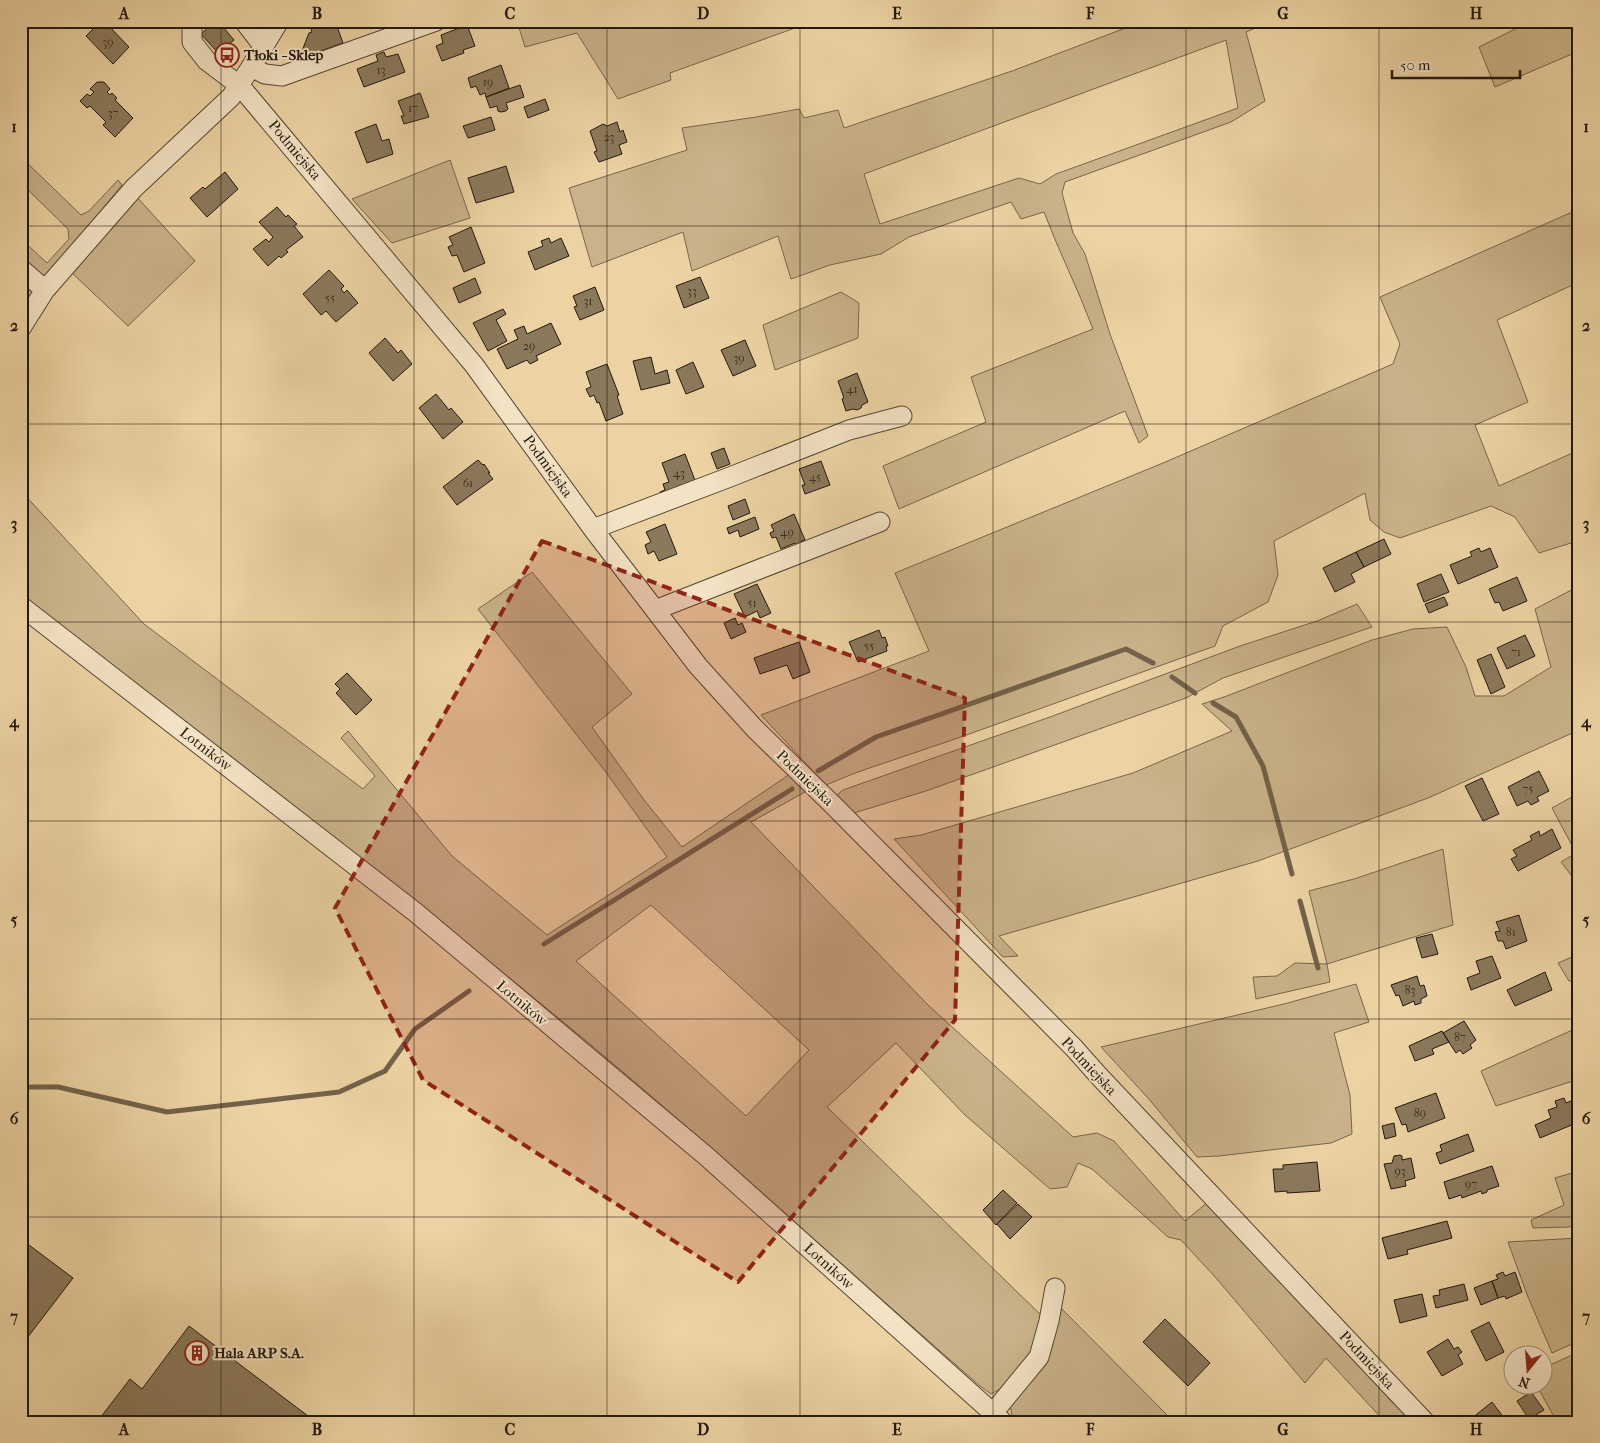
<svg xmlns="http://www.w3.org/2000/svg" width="1600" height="1443" font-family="'IM FELL French Canon',serif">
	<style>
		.green { fill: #cab38a; stroke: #76664c; fill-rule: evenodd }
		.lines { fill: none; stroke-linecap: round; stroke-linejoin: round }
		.stream { stroke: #726249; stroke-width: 5 }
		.building { fill: #8b795c; stroke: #21180d }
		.minor-casing { stroke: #544733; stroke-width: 21 }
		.minor { stroke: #f3e2c4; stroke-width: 19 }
		.marked { fill: #8f2418; fill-opacity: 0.2; stroke: #8f2418; stroke-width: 4; stroke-dasharray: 10 6; stroke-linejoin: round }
		.grid { fill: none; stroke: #21180d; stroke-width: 1; stroke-opacity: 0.55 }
		.labels { text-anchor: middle; stroke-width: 4; stroke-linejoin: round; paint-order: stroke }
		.number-label { font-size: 12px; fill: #3c3021 }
		.poi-label { font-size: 15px; font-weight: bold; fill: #21180d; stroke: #f3e2c4; text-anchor: start }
		.street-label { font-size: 15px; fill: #21180d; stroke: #f3e2c4 }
		.neatline { fill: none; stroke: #21180d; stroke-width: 2 }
		.grid-label { font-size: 16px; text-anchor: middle; font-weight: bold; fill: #21180d }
	</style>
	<rect width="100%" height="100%" fill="#edd3a4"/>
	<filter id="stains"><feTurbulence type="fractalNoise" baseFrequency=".004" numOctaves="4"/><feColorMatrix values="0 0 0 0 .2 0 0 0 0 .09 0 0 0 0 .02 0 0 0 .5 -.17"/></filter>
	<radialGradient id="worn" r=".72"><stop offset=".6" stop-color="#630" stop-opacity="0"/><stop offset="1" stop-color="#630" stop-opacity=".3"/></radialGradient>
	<path class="green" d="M517,21H794L795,28L670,73L671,80L618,99L577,33L525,47Z
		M1144,21H1272L1246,32L1265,101L1231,122L1065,182L1062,193L1073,233L1085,254L1110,334L1148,436L1139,443L1125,411L899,509L883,466L986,422L971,377L1093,329C1078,289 1059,252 1044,212L1021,219L1011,202L909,237L881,254L830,265L791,279L778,236L692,271L683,232L592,267L569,188L687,150L682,128L756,117L799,109L804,118L838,110L844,128L1012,71ZM1226,40L1238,108L1056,174L1040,184L1019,178L880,224L864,174Z
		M1531,21H1579V51L1495,87L1479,47Z
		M21,157L81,215L89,211L118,180L122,185L44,280L21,263V239L47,263L69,239L68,229L21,183Z
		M450,160L470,218L392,243L352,199Z
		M136,196L195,261L128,326L71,272Z
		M1579,209V282L1497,320L1528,402L1475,425L1499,486L1579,450V569L1571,543L1539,553L1515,517L1491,506L1400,538L1384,532L1370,520L1365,493L1274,541L1278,575L1268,602L1223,626L1215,646L958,738L855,773L826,785L761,715L929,651L895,573L1163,463L1393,364L1400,344L1380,297Z
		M21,276L33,292L21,315Z
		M841,292L859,303L858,338L775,370L763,325Z
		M21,491L144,624L363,789L375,776L341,738L348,731L452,856L547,935L667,857L605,771L478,609L532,572L632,694L592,727L644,800L682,847L790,774L805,792L751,822L928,1005L1073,1137L1097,1133L1114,1141L1185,1221L1209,1201L1410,1413L1402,1422H1385L1326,1358L1305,1383L1216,1278L1181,1240L1168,1237L1092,1169L1078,1163L1067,1187L1050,1189L965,1115L896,1043L827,1107L1042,1316C1040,1325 1038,1337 1035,1346C1026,1366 1011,1385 991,1394L980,1386C848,1271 719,1152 585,1040C401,887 211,740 21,595ZM651,905L809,1050L746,1116L576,961Z
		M1579,586V730L1428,798L1258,861L999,936L1018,956L1003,957L894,839L921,835L1133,773L1232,731L1202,704L1224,697L1372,640L1413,629L1447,627L1466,667L1475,696H1504L1551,667L1535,609Z
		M1357,604L1372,627L1223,678L1186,698L926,791L854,813L838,799V794L843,790L1050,717L1240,646L1317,621Z
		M1579,793V883L1578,884L1561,862L1576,853L1552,808Z
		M1443,849L1453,925L1327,964L1330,982L1256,999L1253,977L1277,976L1295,963L1327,964L1309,891L1354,879Z
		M1579,954V982L1569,981L1558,963Z
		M1356,984L1369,1022L1334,1033L1350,1095L1352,1134L1331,1143L1219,1156L1197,1157L1148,1098L1101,1047L1284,1004Z
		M1579,1027V1079L1496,1106L1481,1071Z
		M1579,1171V1224L1569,1227L1533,1228L1531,1220L1564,1205L1555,1178Z
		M1579,1238V1341L1552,1353L1528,1297L1508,1242Z
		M1061,1308L1174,1422H1019L1012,1415L1010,1405L1058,1309Z
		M1579,1352V1422H1557L1537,1386H1542L1543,1368Z"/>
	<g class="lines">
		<path class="stream" d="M1172,677L1195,693
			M1213,703L1236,717L1263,766L1292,874
			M818,771L876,737L1126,649L1153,663
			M1300,901L1318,968
			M544,944L792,789
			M21,1087H58L167,1112L339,1092L385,1071L415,1029L469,991"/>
	</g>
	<path class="building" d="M101,21H104L129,47L113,64L86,36Z
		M215,21H218L234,40L218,53L201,34Z
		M315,21H335L343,43L304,57L302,51L309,33L312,32L311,30L316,24Z
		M467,25L475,46L463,50L464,53L442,61L436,46L443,43L441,35Z
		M384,52L386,57L398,54L405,72L364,87L357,69L378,61L376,55Z
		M501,65L509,88L486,97L485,93L480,95L476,86L471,88L468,78Z
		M97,82H104L110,89L107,92L110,95L112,93L117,98L115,100L133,118L115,137L103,125L106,122L90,106L87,108L80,101L87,94L90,96L94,92L90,89Z
		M520,85L524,97L506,103L508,109L506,111L501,112L498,111L497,106L490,108L486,97Z
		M420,93L429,117L404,124L401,116H404L398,101Z
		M545,99L549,110L528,118L524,107Z
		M491,117L495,130L468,138L463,126Z
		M617,122L620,132L623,130L627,142L619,145L622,154L599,162L594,152L597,151L590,131L603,124L607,126Z
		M376,124L382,141L389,139L393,154L367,163L355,132Z
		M506,166L514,192L476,203L468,178Z
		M225,172L238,189L207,217L190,198L203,187L205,189Z
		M277,207L286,217L288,215L297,224L294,226L303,237L286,250L288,252L281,258L279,256L268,266L253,249L266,239L269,242L273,237L259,222Z
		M471,227L485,263L464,272L457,255L452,256L448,247L453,245L449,237Z
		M549,238L551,243L561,238L569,256L535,270L528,252L543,246L541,241Z
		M329,270L344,286L341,289L344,293L347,290L358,303L336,322L326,311L321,315L303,294Z
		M700,277L709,298L684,308L676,286Z
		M475,278L481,293L459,303L453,288Z
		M595,287L604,310L580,320L574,307L577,306L573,296Z
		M503,309L506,314L496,320L507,341L488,351L473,323Z
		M551,323L561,344L536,356L538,360L530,364L527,360L507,369L497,349L518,339L514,330L524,326L527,334Z
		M385,338L398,353L401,350L412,364L393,381L369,353Z
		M745,340L756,366L733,376L721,350Z
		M651,357L655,374L667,370L670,383L641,390L633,361Z
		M693,362L704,387L686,394L676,370Z
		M607,364L619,395L617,396L623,414L606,421L599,402L597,403L594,395L590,397L586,389L591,387L586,372Z
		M857,373L868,402L862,405L861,408L857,410L853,409L846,411L842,399L844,398L838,381Z
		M436,394L449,410L451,408L463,422L443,439L419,408Z
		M724,448L730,464L717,469L711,453Z
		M685,454L696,483L662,496L660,492L665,490L663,484L669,482L662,463Z
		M478,460L483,465L484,464L490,473H488L493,479L457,505L443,487Z
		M821,461L830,485L805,494L802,485H805L799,469Z
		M745,499L750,513L733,520L728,506Z
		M794,514L805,540L801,541L803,544L796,546L795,543L781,549L776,537L772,538L770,533L774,531L771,525Z
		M755,517L759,529L740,537L738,530L729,534L727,528Z
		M665,524L677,554L659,561L654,551L648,554L645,545L651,542L646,532Z
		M1384,539L1391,554L1364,567L1356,552Z
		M1479,548L1481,552L1490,548L1498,567L1458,584L1450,565L1472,556L1470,552Z
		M1356,552L1364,567L1351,574L1355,582L1335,592L1323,568Z
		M1441,574L1449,592L1424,602L1417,584Z
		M1517,577L1527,601L1503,611L1499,602L1495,603L1489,589Z
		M757,584L771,613L760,618L757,611L745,617L734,594Z
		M1444,597L1448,605L1429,613L1425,604Z
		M735,618L738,625L742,623L746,632L731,639L724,623Z
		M879,630L882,638L885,637L888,646H886L887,651L858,662L849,642Z
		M1525,635L1535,656L1507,669L1497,648Z
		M799,642L810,672L793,679L787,665L760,674L754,658Z
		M1491,654L1505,687L1491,694L1477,660Z
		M347,673L372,700L356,715L336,693L340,689L335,684Z
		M1539,771L1549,791L1537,797L1539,801L1531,805L1528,801L1517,806L1508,787Z
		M1482,778L1499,814L1483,821L1465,786Z
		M1552,829L1561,848L1518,871L1511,859L1517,856L1513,850L1532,840L1530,836L1539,831L1540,836Z
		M1519,915L1527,941L1506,949L1503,941H1498L1495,932L1500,931L1496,922Z
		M1432,934L1438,954L1422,958L1416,938Z
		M1492,956L1501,978L1471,990L1467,978L1480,973L1476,961Z
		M1545,972L1552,990L1515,1006L1507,990Z
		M1417,976L1420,986L1424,985L1427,996L1421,999V1003L1415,1005L1414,1001L1403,1006L1399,995L1396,996L1391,985Z
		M1464,1021L1476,1040L1470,1045L1472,1048L1463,1054L1460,1050L1456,1053L1443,1033Z
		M1442,1031L1449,1042L1432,1049L1434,1054L1415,1061L1409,1046Z
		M1436,1093L1445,1118L1408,1132L1406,1124L1402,1125L1395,1108Z
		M1564,1098L1566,1103L1576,1099L1579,1106V1122L1540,1138L1535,1125L1551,1118L1548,1110L1557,1107L1555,1101Z
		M1394,1123L1396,1136L1385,1139L1382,1126Z
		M1468,1134L1474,1151L1440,1164L1436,1153L1442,1151L1440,1145Z
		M1400,1155L1402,1156V1160L1411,1158L1415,1178L1405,1181L1406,1186L1391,1189L1384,1164L1392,1163L1394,1156Z
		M1317,1162L1320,1191L1287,1193V1191L1275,1192L1273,1169H1283V1165Z
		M1492,1166L1499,1186L1487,1190V1192L1482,1194L1481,1191L1462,1198L1461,1195L1449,1199L1444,1182Z
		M1003,1190L1017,1203L996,1225L983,1210Z
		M1018,1204L1032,1217L1010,1239L997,1224Z
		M1447,1221L1452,1238L1407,1250L1408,1254L1388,1259L1382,1238Z
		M21,1239L73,1278L21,1346Z
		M1503,1272L1505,1276L1515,1272L1522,1292L1506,1299L1505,1296L1498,1298L1492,1281L1498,1279L1496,1275Z
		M1492,1281L1498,1298L1481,1305L1474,1288Z
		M1464,1284L1468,1300L1436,1308L1433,1296L1440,1295L1439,1290Z
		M1422,1294L1427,1316L1400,1323L1394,1300Z
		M1165,1319L1210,1363L1188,1386L1143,1342Z
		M1489,1322L1504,1352L1486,1361L1471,1331Z
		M189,1326L316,1422H97L130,1379L142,1389Z
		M1448,1339L1454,1349L1458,1347L1462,1352L1458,1355L1463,1364L1442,1376L1427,1352Z
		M1531,1392L1544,1410L1529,1419L1517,1401Z
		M1492,1402L1507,1422H1475L1472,1418Z"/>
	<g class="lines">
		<g class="minor-casing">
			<path id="minor" d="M194,21L192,23V42L207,61L240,86L474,365L593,529L698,666L755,729L833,805L1074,1048L1098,1075L1425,1422
				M244,21L264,47
				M251,67L265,74L282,76L436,21
				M21,269L45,290
				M21,328L45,290L134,188L231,97L251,67L279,21
				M593,529L730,477L849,430L902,416
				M21,606L415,912L706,1156L1003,1422
				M655,610L880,522
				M993,1413L1039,1357L1049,1321L1055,1288"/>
		</g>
		<use href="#minor" class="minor"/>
	</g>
	<path class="marked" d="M542,541L965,698L955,1020L738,1282L423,1080L335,908Z"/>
	<path class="grid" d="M221,21V1422M414,21V1422M607,21V1422M800,21V1422M993,21V1422M1186,21V1422M1379,21V1422M21,226H1579M21,424H1579M21,622H1579M21,821H1579M21,1019H1579M21,1217H1579"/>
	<defs>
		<g id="bus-ring" transform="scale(1.25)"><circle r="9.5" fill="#f3e2c4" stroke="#8f2418" stroke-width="1.5"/><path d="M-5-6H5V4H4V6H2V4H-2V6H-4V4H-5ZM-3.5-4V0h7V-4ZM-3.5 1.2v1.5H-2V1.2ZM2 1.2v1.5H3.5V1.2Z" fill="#8f2418"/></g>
		<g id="building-ring" transform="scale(1.25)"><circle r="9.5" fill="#f3e2c4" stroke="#8f2418" stroke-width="1.5"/><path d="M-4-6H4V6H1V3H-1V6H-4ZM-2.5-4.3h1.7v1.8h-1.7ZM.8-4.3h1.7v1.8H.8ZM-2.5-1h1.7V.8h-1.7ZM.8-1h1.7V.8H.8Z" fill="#8f2418"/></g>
	</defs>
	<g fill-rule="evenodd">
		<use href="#bus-ring" x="227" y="55"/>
		<use href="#building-ring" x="197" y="1353"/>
	</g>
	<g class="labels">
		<g class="number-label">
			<text x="108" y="46">39</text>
			<text x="381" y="74">13</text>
			<text x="488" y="86">19</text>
			<text x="413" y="112">17</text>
			<text x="113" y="117">37</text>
			<text x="609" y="141">23</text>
			<text x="692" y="295">33</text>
			<text x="330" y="302">55</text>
			<text x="588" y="305">31</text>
			<text x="529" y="350">29</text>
			<text x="739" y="362">39</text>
			<text x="852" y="393">41</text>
			<text x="679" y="477">43</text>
			<text x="815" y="481">45</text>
			<text x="468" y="487">61</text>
			<text x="787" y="536">49</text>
			<text x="752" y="607">51</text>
			<text x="869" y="650">55</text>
			<text x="1516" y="656">71</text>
			<text x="1528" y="793">75</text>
			<text x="1511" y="936">81</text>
			<text x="1410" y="994">83</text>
			<text x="1460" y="1041">87</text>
			<text x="1420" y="1117">89</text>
			<text x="1400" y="1175">93</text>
			<text x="1471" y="1188">97</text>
		</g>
		<g class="poi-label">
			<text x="244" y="60">Tłoki - Sklep</text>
			<text x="214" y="1358">Hala ARP S.A.</text>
		</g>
		<g class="street-label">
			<text transform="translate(295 150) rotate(50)" y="5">Podmiejska</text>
			<text transform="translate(548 466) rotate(54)" y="5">Podmiejska</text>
			<text transform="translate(206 749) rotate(38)" y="5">Lotników</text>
			<text transform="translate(805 778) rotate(44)" y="5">Podmiejska</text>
			<text transform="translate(522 1003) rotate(40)" y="5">Lotników</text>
			<text transform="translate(1089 1066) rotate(47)" y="5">Podmiejska</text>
			<text transform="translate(829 1266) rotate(42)" y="5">Lotników</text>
			<text transform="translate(1367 1360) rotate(47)" y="5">Podmiejska</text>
		</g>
	</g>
	<rect width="1600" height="1443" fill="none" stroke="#edd3a4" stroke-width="55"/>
	<g transform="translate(1528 1370) rotate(197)"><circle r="24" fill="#f3e2c4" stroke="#9f917b"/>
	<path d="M0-4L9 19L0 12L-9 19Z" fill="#8f2418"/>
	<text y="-8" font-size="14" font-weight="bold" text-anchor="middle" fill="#21180d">N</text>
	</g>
	<path d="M1392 70v8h128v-8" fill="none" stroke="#21180d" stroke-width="2.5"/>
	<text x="1400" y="70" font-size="15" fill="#21180d" stroke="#f3e2c4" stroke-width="4" paint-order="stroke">50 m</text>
	<rect x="28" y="28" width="1544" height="1388" class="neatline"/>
	<g class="grid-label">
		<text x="124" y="19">A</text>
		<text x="317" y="19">B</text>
		<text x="510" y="19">C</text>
		<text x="703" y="19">D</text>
		<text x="897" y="19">E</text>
		<text x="1090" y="19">F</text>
		<text x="1283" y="19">G</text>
		<text x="1476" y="19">H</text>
		<text x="14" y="132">1</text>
		<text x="1586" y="132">1</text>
		<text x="14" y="331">2</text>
		<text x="1586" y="331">2</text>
		<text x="14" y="529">3</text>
		<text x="1586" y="529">3</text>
		<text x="14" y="727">4</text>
		<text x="1586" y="727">4</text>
		<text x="14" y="925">5</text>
		<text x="1586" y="925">5</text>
		<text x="14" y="1124">6</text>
		<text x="1586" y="1124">6</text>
		<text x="14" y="1322">7</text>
		<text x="1586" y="1322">7</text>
		<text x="124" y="1435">A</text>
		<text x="317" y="1435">B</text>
		<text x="510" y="1435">C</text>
		<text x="703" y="1435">D</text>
		<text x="897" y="1435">E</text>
		<text x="1090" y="1435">F</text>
		<text x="1283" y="1435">G</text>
		<text x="1476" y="1435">H</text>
	</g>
	<rect width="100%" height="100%" filter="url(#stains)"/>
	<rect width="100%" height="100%" fill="url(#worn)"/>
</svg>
